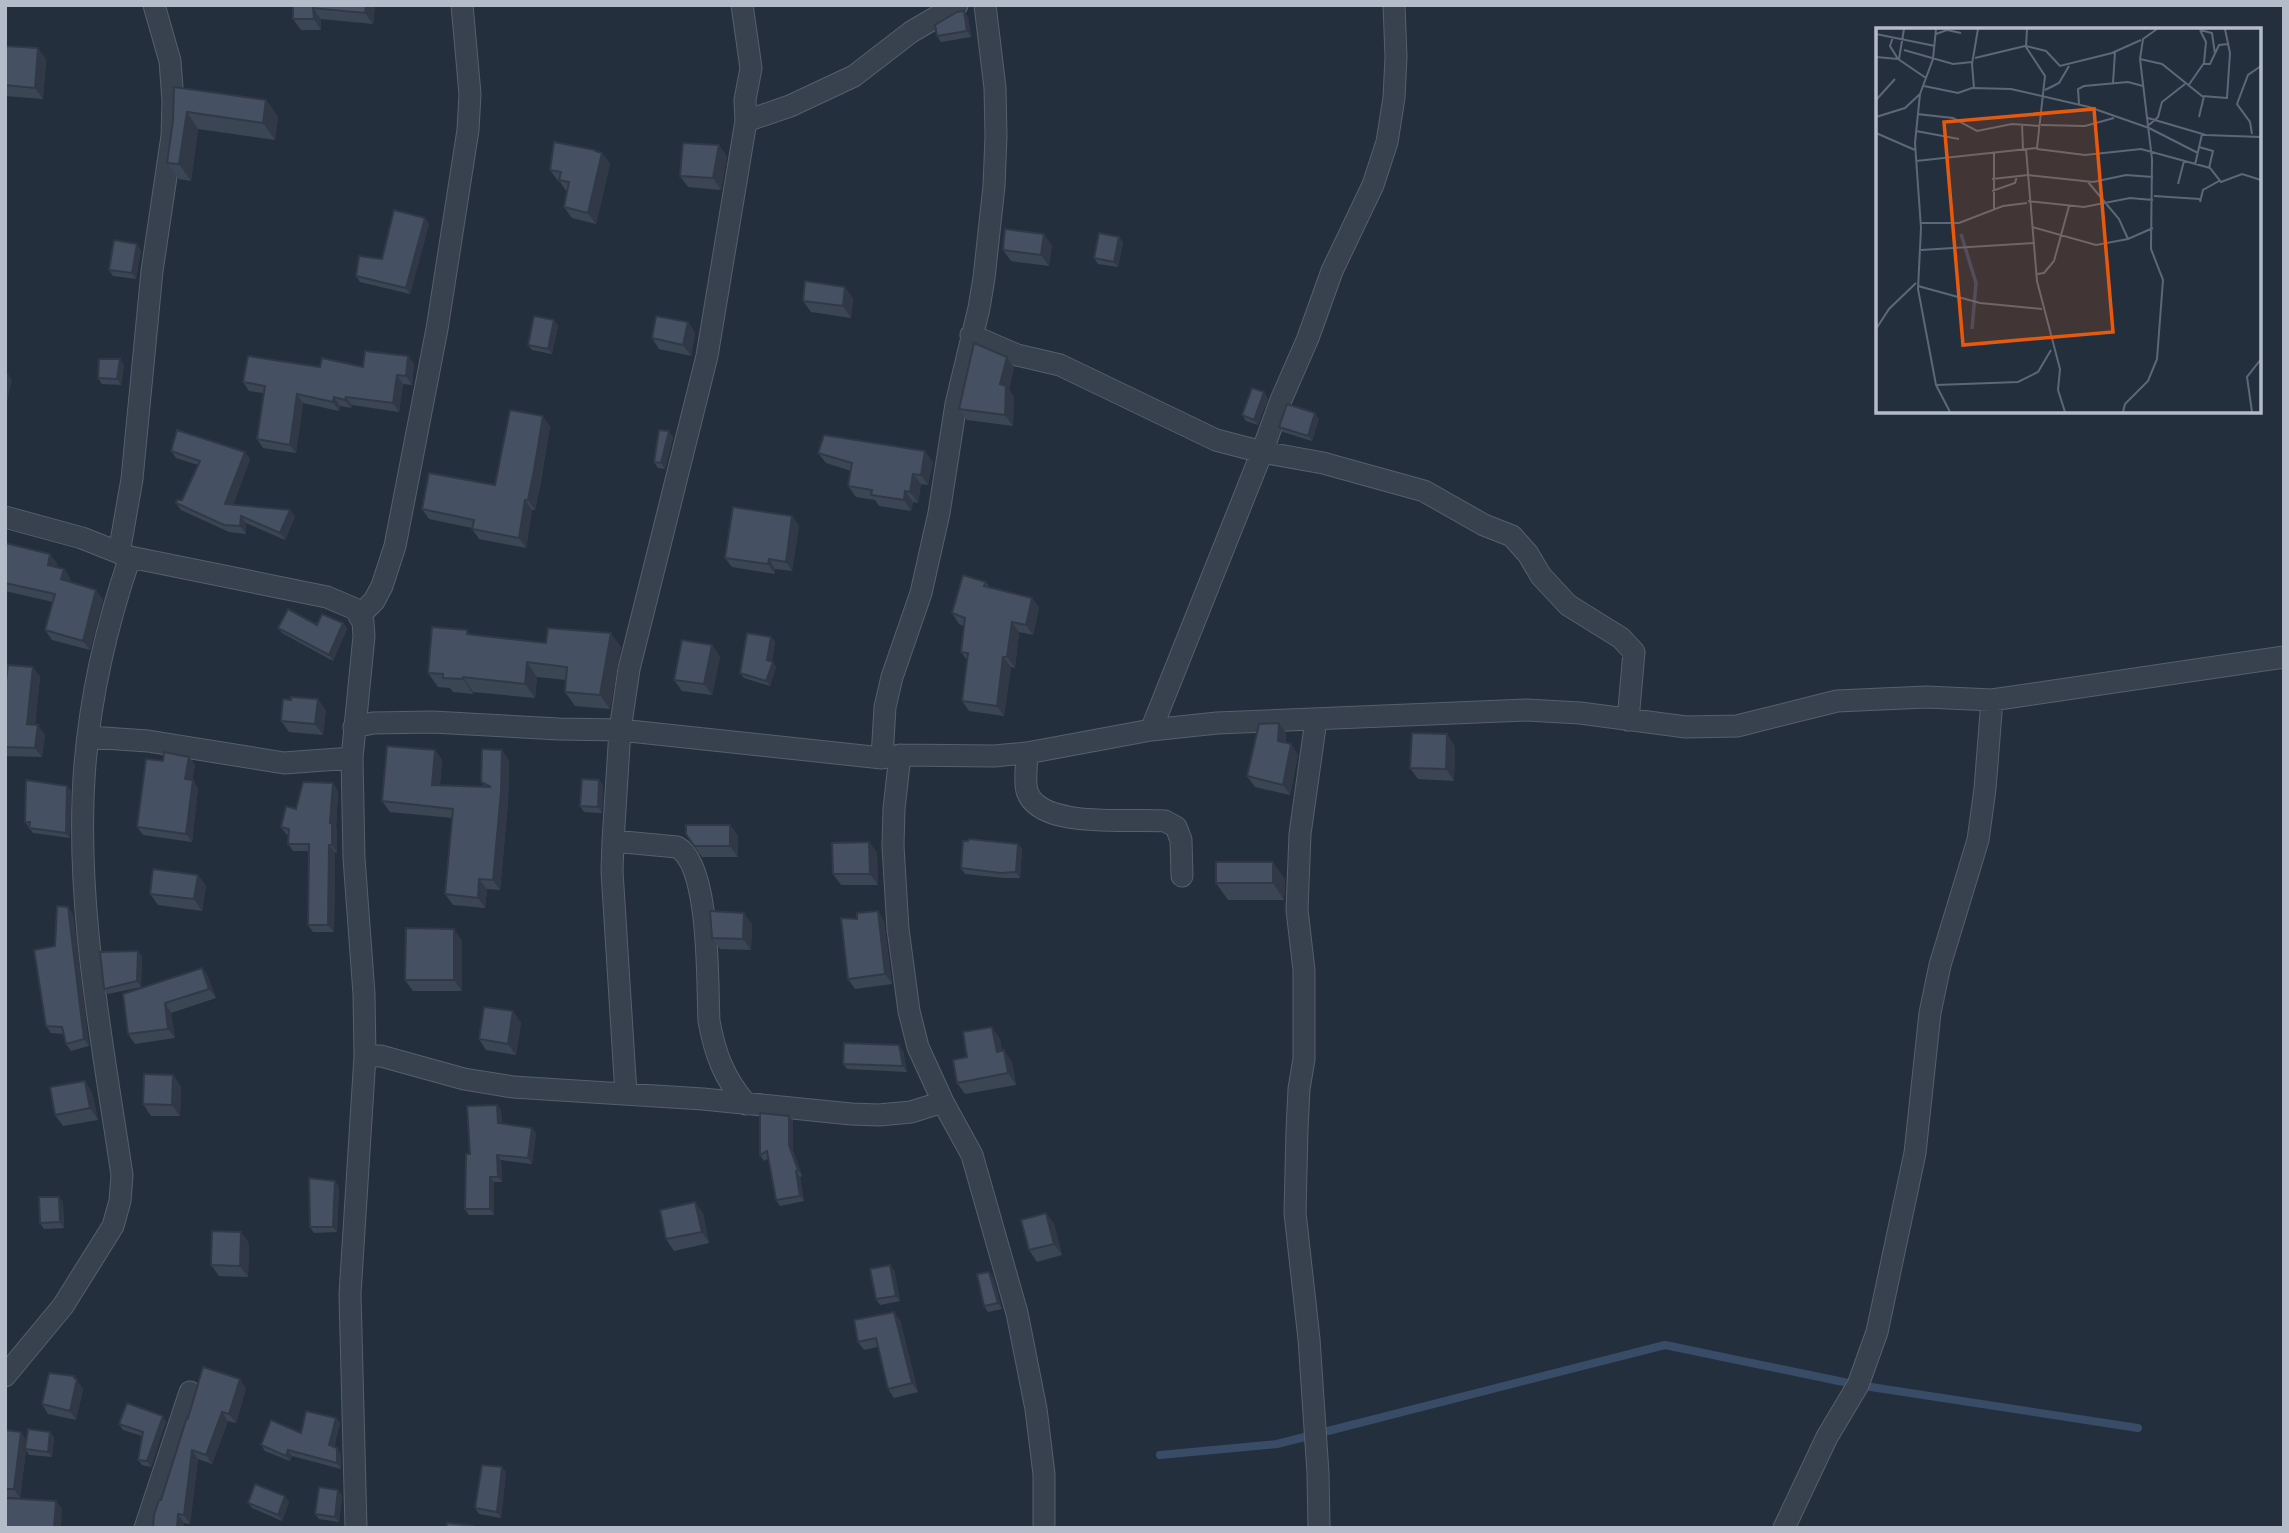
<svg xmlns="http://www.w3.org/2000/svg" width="2289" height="1533" font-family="'Open Sans',sans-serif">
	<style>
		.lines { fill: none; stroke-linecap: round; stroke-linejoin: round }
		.stream { stroke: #394c67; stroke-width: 8 }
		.street-casing { stroke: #565f6c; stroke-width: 23 }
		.street { stroke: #38414e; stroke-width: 21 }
		.wall { fill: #3b4654 }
		.shaded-wall { fill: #303945 }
		.building { fill: #455162; stroke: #303945; stroke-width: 2 }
		.inset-river { fill: none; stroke: #394c67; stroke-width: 3.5 }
		.inset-road { fill: none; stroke: #5e6776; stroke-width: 2 }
		.view { fill: #e8590c; fill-opacity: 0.15; stroke: #e8590c; stroke-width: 3.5 }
		.inset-edge { fill: none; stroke: #b4bcc9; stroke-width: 3.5 }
	</style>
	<rect width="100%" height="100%" fill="#242f3e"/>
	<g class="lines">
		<path class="stream" d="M1160,1455L1277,1444L1665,1345L1858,1385L2138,1428"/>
		<g class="street-casing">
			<path id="street" d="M746,121L790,106L854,76L911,32L957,5
				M971,335L1017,355L1060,365L1216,440L1262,452L1323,463L1424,491L1484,525L1512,536L1528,554L1541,576L1568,605L1621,638L1634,652L1628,720
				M5,517L82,538L130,557L327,597L355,609L363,622L364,636L352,758L354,858L364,994L365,1056L350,1294L356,1528
				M119,553L132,479L152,271L172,136L173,101L170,61L154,5
				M360,615L374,601L382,586L395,546L437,329L468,130L470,94L462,5
				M1316,720L1300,834L1297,910L1304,970V1059L1299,1089L1297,1130L1295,1213L1309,1339L1318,1473L1319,1528
				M354,727L373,723L432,722L559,729L620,730L882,758L900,755L994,756L1027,753L1151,730L1217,723L1527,710L1580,713L1686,727L1737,726L1837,701L1926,697L1992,700L2284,657
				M1151,730L1262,452L1281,400L1308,338L1332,271L1373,185L1387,142L1394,98L1396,57L1394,5
				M89,737L148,741L284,763L352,758
				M1027,753C1027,765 1024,780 1027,791C1039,830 1132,818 1165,821L1176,827L1181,840L1182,876
				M900,755L894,809L893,846L898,929L909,1011L918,1047L943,1102L972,1155L1017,1313L1036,1409L1044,1474V1528
				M882,758L885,707L892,677L921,593L939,513L956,404L979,308L984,278L994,186L996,136L995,88L985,5
				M613,841L677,847C711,865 707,984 709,1021C715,1054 724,1078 746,1104
				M365,1056H381L464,1079L513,1087L703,1099L851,1114L879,1115L911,1112L943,1102
				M626,1094L612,871L613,841L620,730L629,669L707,356L746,121L745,100L751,68L742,5
				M5,1376L63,1306L113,1226L120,1201L122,1175C102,1039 74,901 85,764C91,693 107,624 130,557
				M145,1528L190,1392
				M1784,1528L1827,1437L1858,1385L1877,1332L1915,1153L1930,1013L1940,965L1978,840L1985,789L1992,700"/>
		</g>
		<use href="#street" class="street"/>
	</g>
	<path class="wall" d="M293,5H375L373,24L321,19V30H301L293,19Z
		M693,5H726L694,7Z
		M968,17L971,37L941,42L937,36Z
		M5,46L38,48L46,60L43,99L5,96Z
		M174,87L266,100L278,117L275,140L198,129L191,181L179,179L167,163L173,121Z
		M595,150L597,152L602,153L610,164L596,224L572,218L564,207L567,192L560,182L558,181L550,170Z
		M727,156L721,190L688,187L680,176Z
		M425,218L429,224L410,294L360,282L356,276L382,259Z
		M1119,237L1123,242L1118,267L1098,264L1094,258Z
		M1052,245L1049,266L1011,261L1003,250Z
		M141,250L136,279L113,276L109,270Z
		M853,298L851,318L811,312L803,301Z
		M554,320L558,326L552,354L532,350L528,345Z
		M688,322L695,333L691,356L659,349L652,338Z
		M408,356L414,364L412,385L403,384L399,412L352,405L351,408L340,406L339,411L303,403L296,453L263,448L257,439L264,393L249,391L243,382L320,367H363Z
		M1007,357L1014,368L1009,389L1014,397L1013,426L967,420L959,409Z
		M124,365L121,385L102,384L98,378Z
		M1268,398L1258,425L1246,421L1242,415Z
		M1319,419L1312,441L1283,432L1279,427Z
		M550,426L541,480L535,510H532L526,548L479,539L472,529V528L429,519L422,509L495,485Z
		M673,437L665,469L658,468L654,462Z
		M171,451L245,452L250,459L233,505L290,510L295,517L285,540L246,523V534L229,532L181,510L176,503L182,500L198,465L176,458Z
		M818,453L933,462L928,485L921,484L918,503L913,502L911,511L879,506L875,500L856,497L848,486L851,471L826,463Z
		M792,516L799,526L792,571L775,569V574L732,567L725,558Z
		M5,543L57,563L56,567L64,569L70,578V581L96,590L103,600L90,650L52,640L45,630L53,602L5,591Z
		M986,582L989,587L1032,598L1039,608L1033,635L1019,632L1015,668L1011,667L1004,716L969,711L962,701L967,660L961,652L964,626L959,624L952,613Z
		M343,623L347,629L333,661L282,633L278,628Z
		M467,630L470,635L546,643L621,647L610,709L575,706L565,692L566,680L537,677L535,698L473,692V694L453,692L450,688L438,687L428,673Z
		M771,637L775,642L772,661L776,667L770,686L744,678L740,673Z
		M712,645L720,657L712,695L682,691L674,680Z
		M33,667L40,677L35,725L45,735L42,757L5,756V690Z
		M291,700L326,710L323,735L289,732L281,721Z
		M1279,723L1286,733V743L1291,744L1298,755L1290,795L1255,787L1247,776Z
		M1455,746L1454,781L1418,779L1410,768Z
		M435,750L442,760L440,785L485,787L481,782L509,760L508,803L500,890L487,889L485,908L453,905L445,894L452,818L390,812L382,801Z
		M189,757L195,765L192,780L198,788L192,842L143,835L137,827L163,761Z
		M599,780L603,786L602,813L584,812L580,806Z
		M333,783L338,791L336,828L337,830V853L335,852L334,932H313L308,925L309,851H293L288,844V835L286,834L281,827Z
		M67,786L71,791L70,838L33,833L25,822Z
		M730,825L738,836V857H702L686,834Z
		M869,842L877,853L878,885H841L833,874Z
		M1018,844L1022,849L1020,878H1004L965,874L961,868Z
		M198,875L206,886L202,911L158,905L150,894Z
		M1285,879L1284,900H1228L1216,883Z
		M73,914L89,1046L71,1051L66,1044L63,1034L51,1033L46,1026L55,946Z
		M884,921L892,984L855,989L848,979Z
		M752,924L751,950L720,949L712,938Z
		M462,940V991H413L405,980Z
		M138,951L142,957L141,987L108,994L104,989Z
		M202,968L208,977L216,998L171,1013L175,1038L135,1044L128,1034Z
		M513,1011L521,1023L516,1055L486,1050L479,1039Z
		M1000,1039L1002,1051L1012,1062L1016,1085L965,1094L957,1083L967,1057Z
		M903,1051L907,1072L847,1069L843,1064Z
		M173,1075L181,1087L180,1116H151L143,1104Z
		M92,1092L98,1120L63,1126L55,1115Z
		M497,1105L501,1110L502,1124L536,1133L532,1164L501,1160L502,1182H494V1215H469L465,1209L470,1154Z
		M789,1116L793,1121V1151L802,1176L800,1177L804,1201L780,1206L776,1200L769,1158L764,1161L760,1155Z
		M339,1186L337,1232L314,1233L310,1227Z
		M59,1197L63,1202L64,1228L44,1229L40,1223Z
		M703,1213L709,1243L674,1251L666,1239Z
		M1046,1213L1054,1224L1062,1255L1037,1262L1029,1250Z
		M241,1232L249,1243L248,1277L219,1276L211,1265Z
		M894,1270L900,1301L880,1305L876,1299Z
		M989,1272L993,1277L1002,1309L988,1312L984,1306Z
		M900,1320L918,1392L894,1398L888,1389L878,1347L864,1350L858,1342Z
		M74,1376L83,1389L76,1420L48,1414L42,1404Z
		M246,1388L236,1423L228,1421L212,1464L198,1459L190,1524L184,1523V1528H153L188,1418Z
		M336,1418L340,1423L334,1447L341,1454V1469L292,1456L290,1461L265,1451L261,1445L301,1433Z
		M166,1421L151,1467L142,1465L138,1460L142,1436L123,1430L119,1424Z
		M5,1430L21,1432L26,1440L50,1432L54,1437L52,1457L29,1455L26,1450L20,1498L5,1497Z
		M506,1472L501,1518L479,1514L475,1508Z
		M338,1490L342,1496L339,1522L319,1519L315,1514Z
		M285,1496L289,1502L282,1521L252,1508L248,1503Z"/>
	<path class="shaded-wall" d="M366,5H375L373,24L365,13Z
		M313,8L321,19V30L314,19Z
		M964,11L968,17L971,37L967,31Z
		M38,48L46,60L43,99L35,88Z
		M266,100L278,117L275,140L263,123Z
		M187,112L198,129L191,181L179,164Z
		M719,145L727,156L721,190L713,178Z
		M595,150L601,158L602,153L610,164L596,224L588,213Z
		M425,218L429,224L410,294L406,288Z
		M1044,234L1052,245L1049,266L1041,255Z
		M1119,237L1123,242L1118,267L1114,262Z
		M137,244L141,250L136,279L132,273Z
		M845,287L853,298L851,318L843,306Z
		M554,320L558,326L552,354L548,349Z
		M688,322L695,333L691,356L683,345Z
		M408,356L414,364L412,385L406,376Z
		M1007,357L1014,368L1009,389L1014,397L1013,426L1005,415L1000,384Z
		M120,359L124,365L121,385L117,379Z
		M8,375L12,380L5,411V389Z
		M397,375L403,384L399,412L393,403Z
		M1264,392L1268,398L1258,425L1254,420Z
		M297,394L303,403L296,453L290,445Z
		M334,397L340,406L339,411L333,402Z
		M346,397L352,405L351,408L345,400Z
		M1315,413L1319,419L1312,441L1308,436Z
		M543,416L550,426L535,510L528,500Z
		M669,431L673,437L665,469L661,463Z
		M925,451L933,462L928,485L921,475Z
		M245,452L250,459L231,511L225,504Z
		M913,474L921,484L918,503L910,492Z
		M905,491L913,502L911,511L904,500Z
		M525,500L532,510L526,548L519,538Z
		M290,510L295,517L285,540L280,533Z
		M241,516L246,523V534L240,526Z
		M792,516L799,526L792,571L786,562Z
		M50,554L57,563L55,575L48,565Z
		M769,559L775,569V574L768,564Z
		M64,569L70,578L68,588L61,579Z
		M96,590L103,600L90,650L83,641Z
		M1032,598L1039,608L1033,635L1026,625Z
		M1012,622L1019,632L1015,668L1007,657Z
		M343,623L347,629L333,661L329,655Z
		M611,633L621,647L610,709L600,695Z
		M771,637L775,642L771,666L767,660Z
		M712,645L720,657L712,695L704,684Z
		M1003,657L1011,667L1004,716L997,706Z
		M527,662L537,677L535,698L525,684Z
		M773,662L776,667L770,686L766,681Z
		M33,667L40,677L34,734L27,724Z
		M463,677L473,692V694L463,679Z
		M318,699L326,710L323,735L315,724Z
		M1279,723L1286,733L1285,752L1278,741Z
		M38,725L45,735L42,757L35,748Z
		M1447,734L1455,746L1454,781L1446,769Z
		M1291,744L1298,755L1290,795L1283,785Z
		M435,750L442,760L439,795L432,785Z
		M502,750L509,760L508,803L500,890L493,880Z
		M189,757L195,765L191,788L185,779Z
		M193,780L198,788L192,842L186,834Z
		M599,780L603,786L602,813L598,807Z
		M333,783L338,791L336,828L337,830V853L332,845L330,823Z
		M67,786L71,791L70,838L66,833Z
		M730,825L738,836V857L730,846Z
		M869,842L877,853L878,885L870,874Z
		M1018,844L1022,849L1020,878L1016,872Z
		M329,845L335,852L334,932L328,925Z
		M1273,862L1285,879L1284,900L1273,883Z
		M198,875L206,886L202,911L194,899Z
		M479,879L487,889L485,908L478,898Z
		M68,907L73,914L89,1046L84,1039Z
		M878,911L884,921L892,984L885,974Z
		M744,913L752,924L751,950L743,939Z
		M454,929L462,940V991L454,980Z
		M138,951L142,957L141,987L137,981Z
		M202,968L208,977L216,998L209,989Z
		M165,1003L171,1013L175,1038L168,1029Z
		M513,1011L521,1023L516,1055L508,1044Z
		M992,1027L1000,1039L1004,1063L997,1052Z
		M899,1045L903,1051L907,1072L903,1066Z
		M1004,1050L1012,1062L1016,1085L1008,1073Z
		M173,1075L181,1087L180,1116L172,1105Z
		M85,1081L92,1092L98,1120L90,1108Z
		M497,1105L501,1110L502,1129L498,1123Z
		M789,1116L793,1121V1151L802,1176L798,1170L789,1145Z
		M532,1128L536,1133L532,1164L528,1158Z
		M497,1155L501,1160L502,1182L498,1177Z
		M796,1171L800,1177L804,1201L800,1196Z
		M490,1177L494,1182V1215L490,1209Z
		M335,1181L339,1186L337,1232L333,1227Z
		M59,1197L63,1202L64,1228L60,1222Z
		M695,1202L703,1213L709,1243L702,1232Z
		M1046,1213L1054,1224L1062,1255L1054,1244Z
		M241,1232L249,1243L248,1277L240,1266Z
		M890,1265L894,1270L900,1301L896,1296Z
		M989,1272L993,1277L1002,1309L998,1303Z
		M894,1312L900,1320L918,1392L912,1383Z
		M74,1376L83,1389L76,1420L70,1411Z
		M240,1379L246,1388L236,1423L229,1414Z
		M222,1412L228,1421L212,1464L206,1455Z
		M163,1416L166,1421L151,1467L147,1461Z
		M336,1418L340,1423L333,1450L329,1445Z
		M21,1432L27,1441L20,1498L14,1489Z
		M50,1432L54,1437L52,1457L48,1452Z
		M337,1448L341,1454V1469L337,1463Z
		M192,1450L198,1459L190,1524L184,1515Z
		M288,1450L292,1456L290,1461L286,1456Z
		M502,1467L506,1472L501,1518L497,1512Z
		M338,1490L342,1496L339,1522L335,1517Z
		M285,1496L289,1502L282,1521L278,1515Z
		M56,1501L62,1509L61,1528H54Z
		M178,1514L184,1523V1528H177Z"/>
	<path class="building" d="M293,5H366L365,13L313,8L314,19H293Z
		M964,11L967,31L937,36L935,25L957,12Z
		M5,46L38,48L35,88L5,85Z
		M174,87L266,100L263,123L187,112L179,164L167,163L173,121Z
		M554,142L595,150V151L602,153L588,213L564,207L569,182L559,180L561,172L550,170Z
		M683,143L719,145L713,178L680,176Z
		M394,210L425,218L406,288L356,276L359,256L382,259Z
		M1005,229L1044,234L1041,255L1003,250Z
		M1099,233L1119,237L1114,262L1094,258Z
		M114,240L137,244L132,273L109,270Z
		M805,281L845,287L843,306L803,301Z
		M534,316L554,320L548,349L528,345Z
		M656,316L688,322L683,345L652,338Z
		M974,343L1007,357L1000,384L1006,386L1005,415L959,409Z
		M365,351L408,356L406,376L397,375L393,403L346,397L345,400L334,397L333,402L297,394L290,445L257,439L265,386L243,382L248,356L320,367L322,358L363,367Z
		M99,359H120L117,379L98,378Z
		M5,374L8,375L5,389Z
		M1252,388L1264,392L1254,420L1242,415Z
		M1287,404L1315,413L1308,436L1279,427Z
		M510,410L543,416L534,470L528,500H525L519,538L472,529L474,520L422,509L429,473L495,485Z
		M177,430L245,452L225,504L290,510L280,533L241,516L240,526L224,525L176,503L177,500H182L200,461L171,451Z
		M659,430L669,431L661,463L654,462Z
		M824,435L925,451L921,475L913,474L910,492L905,491L904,500L871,495L872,490L848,486L852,463L818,453Z
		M733,507L792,516L786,562L769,559L768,564L725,558Z
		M5,543L50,554L48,565L64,569L61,579L96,590L83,641L45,630L55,594L5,583Z
		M963,575L986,582L984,586L1032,598L1026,625L1012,622L1007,657H1003L997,706L962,701L968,653L961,652L965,618L952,613Z
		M288,609L317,625L322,614L343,623L329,655L278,628Z
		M432,627L467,630V634L546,643L548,628L611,633L600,695L565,692L567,667L527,662L525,684L463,677V679L443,678V674L428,673Z
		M747,633L771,637L767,660L773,662L766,681L740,673Z
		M682,640L712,645L704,684L674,680Z
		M8,665L33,667L27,724L38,725L35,748L5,747V690Z
		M291,697L318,699L315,724L281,721L283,699L291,700Z
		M1279,723L1278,741L1291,744L1283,785L1247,776L1259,724Z
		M1412,733L1447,734L1446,769L1410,768Z
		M387,746L435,750L432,785L491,787L481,782L482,749L502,750L501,792L493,880L479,879L478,898L445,894L453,809L382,801Z
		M164,752L189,757L185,779L193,780L186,834L137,827L146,759L163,761Z
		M582,779L599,780L598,807L580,806Z
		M26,780L67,786L66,833L29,828L30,822H25Z
		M303,782L333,783L330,823H332V845H329L328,925H308L309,844H288L289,829L281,827L286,806L296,809Z
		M686,825H730V846H694L686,834Z
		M969,839L1018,844L1016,872L1000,873L961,868L963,841H968Z
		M869,842L870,874H833L832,843Z
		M1216,862H1273V883H1216Z
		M153,869L198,875L194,899L150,894Z
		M57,906L68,907L84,1039L66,1044L62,1027L46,1026L34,950L55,946Z
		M710,911L744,913L743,939L712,938Z
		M878,911L885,974L848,979L841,918L857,919V913Z
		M406,928L454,929V980H405Z
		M138,951L137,981L104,989L100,952Z
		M202,968L209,989L165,1003L168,1029L128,1034L123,994Z
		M484,1007L513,1011L508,1044L479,1039Z
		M992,1027L997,1052L1004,1050L1008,1073L957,1083L953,1060L967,1057L963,1032Z
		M844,1043L899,1045L903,1066L843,1064Z
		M144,1074L173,1075L172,1105L143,1104Z
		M85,1081L90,1108L55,1115L50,1087Z
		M497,1105L498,1123L532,1128L528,1158L497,1155L498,1177H490V1209H465L466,1154H470L467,1106Z
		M760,1113L789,1116V1145L798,1170L796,1171L800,1196L776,1200L767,1151L760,1155Z
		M309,1178L335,1181L333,1227H310Z
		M39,1197H59L60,1222L40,1223Z
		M695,1202L702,1232L666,1239L660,1210Z
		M1046,1213L1054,1244L1029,1250L1021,1220Z
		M212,1231L241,1232L240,1266L211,1265Z
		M890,1265L896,1296L876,1299L870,1269Z
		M989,1272L998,1303L984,1306L977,1274Z
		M894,1312L912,1383L888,1389L876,1338L858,1342L854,1320Z
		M203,1367L240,1379L229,1414L222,1412L206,1455L192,1450L184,1515L178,1514L177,1528H153L154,1515L159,1500H161L187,1417L188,1418Z
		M49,1373L74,1376V1378L77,1379L70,1411L42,1404Z
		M127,1403L163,1416L147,1461L138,1460L143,1432L119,1424Z
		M306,1411L336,1418L329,1445L337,1448V1463L288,1450L286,1456L261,1445L271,1420L301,1433Z
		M28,1429L50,1432L48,1452L25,1449Z
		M5,1430L21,1432L14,1489H5Z
		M482,1465L502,1467L497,1512L475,1508Z
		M255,1484L285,1496L278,1515L248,1503Z
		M319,1487L338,1490L335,1517L315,1514Z
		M5,1498L56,1501L54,1528H5Z
		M447,1523L473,1526V1528H446Z"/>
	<g transform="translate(1876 28)">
		<rect width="385" height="385" fill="#242f3e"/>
		<path class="inset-river" d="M85,206L100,255L96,301"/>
		<path class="inset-road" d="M324,2L336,5L339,26M0,6L59,18M60,6L71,2L85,5M17,9L14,18L22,31M150,18L170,23L184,38L236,25L265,12M28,22L77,36L96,34M0,29L22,31L50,50M99,30L149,18M23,31L28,1M264,31L286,36L326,68L351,70L354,25L349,1M327,36H334L343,17L353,16M237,55L239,24M48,58L82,65L96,60L135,61L213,79L273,100L322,125M312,58L328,35L330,14L324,2M98,60L96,36L102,1M169,62L183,55L193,38M44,66L39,115L45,200L42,261L60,357L74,384M0,72L19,51M203,76L202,61L208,58L252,54L267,58M41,86L77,90L101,103L136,96L164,98M0,89L29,80L44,66L57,31L60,1M323,89L328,68M272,90L330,107L385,109M146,96L147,121M165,97L209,98L238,90M273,97L282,89L286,74L309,56M40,103L83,111M0,105L39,122M376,106L374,94L361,76L372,47L385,38M323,119L337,123L333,140M150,121L161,253L184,341L182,362L189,384M161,121L209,127L265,121L334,140L345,154L366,146L385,152M118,125V182M40,133L161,120L169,48L150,19L151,1M319,137L326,106M116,151L152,147L217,154L250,147L277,149M212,154L243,191L252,211M302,156L308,133M116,163L139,155L141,148M278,168L324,171M152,173L208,179L254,170L277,172M324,174L327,162L343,153M45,195H83L127,178L151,175M156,199L220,217L252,211L277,200M45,222L159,215M161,246L168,245L178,233L193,178M42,258L104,275L166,281M0,301L13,281L40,255M60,357L142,354L162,344L175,322M247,384L249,376L272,353L281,331L287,252L275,221L276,131L264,31L267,11L281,1M376,384L371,349L385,331"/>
		<path class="view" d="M218,81L237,304L87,317L68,94Z"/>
		<rect width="385" height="385" class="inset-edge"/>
	</g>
	<rect width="2289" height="1533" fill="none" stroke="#b4bcc9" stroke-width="14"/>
</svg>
